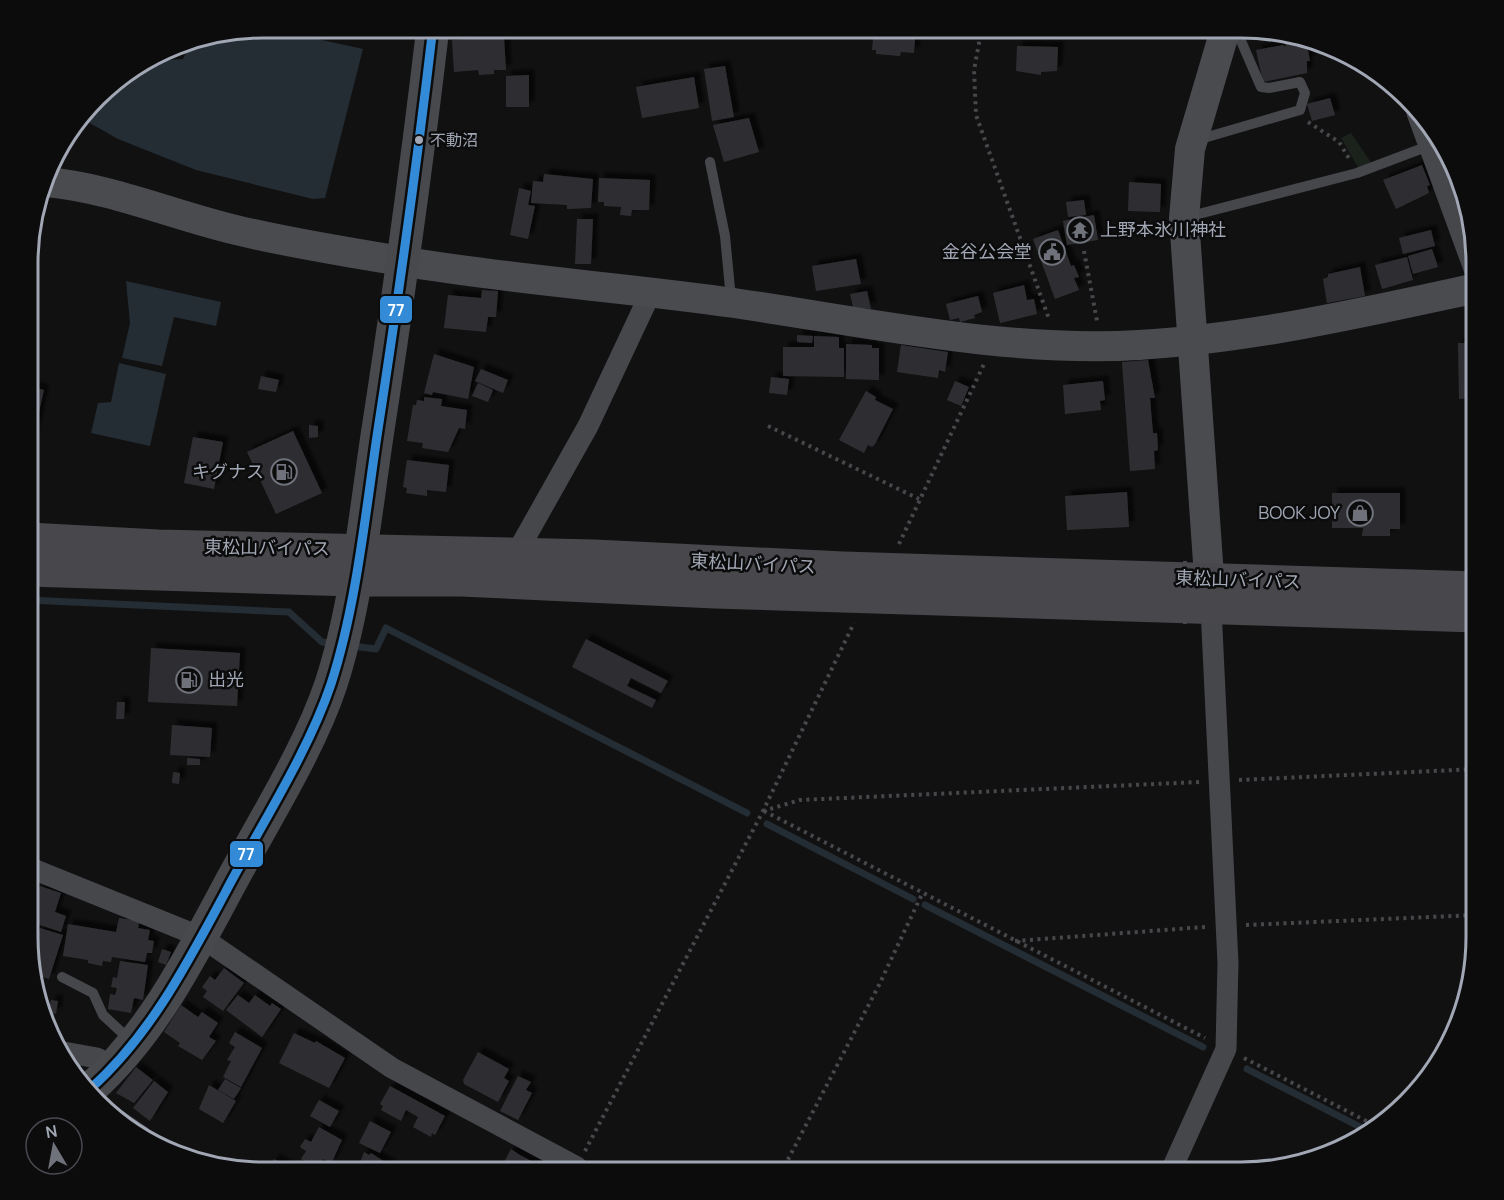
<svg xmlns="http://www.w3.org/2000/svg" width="1504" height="1200" font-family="Manrope,'Noto Sans JP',sans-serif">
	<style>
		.green { fill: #1b221c }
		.water { fill: #242d34 }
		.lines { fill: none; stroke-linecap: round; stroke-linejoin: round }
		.stream { stroke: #242d34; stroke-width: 7 }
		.building { fill: #2f2f31; filter: url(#shadow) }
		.path { stroke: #47484c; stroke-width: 4; stroke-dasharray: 3 4.5; stroke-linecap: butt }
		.lane { stroke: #45474b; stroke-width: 10 }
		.street { stroke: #45474b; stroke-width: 21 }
		.secondary { stroke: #494b4f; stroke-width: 30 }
		.primary { stroke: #48494c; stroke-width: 33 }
		.highway { stroke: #48484c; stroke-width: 33 }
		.path-bridge { stroke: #47484c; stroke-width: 4; stroke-dasharray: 3 4.5; stroke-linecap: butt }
		.bus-1-casing { stroke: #0c0c0d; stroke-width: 14 }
		.bus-1 { stroke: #338bd7; stroke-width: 9 }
		.bus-dot { fill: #a1a7b4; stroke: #0c0c0d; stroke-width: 2 }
		.labels { text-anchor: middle; stroke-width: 5; stroke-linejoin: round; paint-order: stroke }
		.bus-label { font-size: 16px; fill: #a1a7b4; stroke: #0c0c0d; text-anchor: start }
		.poi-label { font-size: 18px; fill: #a1a7b4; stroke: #0c0c0d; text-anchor: end }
		.street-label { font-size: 18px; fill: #a1a7b4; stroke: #0c0c0d }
		.rim { fill: none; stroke: #a1a7b4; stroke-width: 3 }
		.line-badge { stroke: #0c0c0d; stroke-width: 2 }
		.badge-label { font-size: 16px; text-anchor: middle; font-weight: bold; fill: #fff }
	</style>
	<defs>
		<filter id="shadow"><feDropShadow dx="5.5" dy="-5.5" stdDeviation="1.5" flood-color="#0009"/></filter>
	</defs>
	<rect width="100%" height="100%" fill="#111112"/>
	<path class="green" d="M1351,133L1372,164L1359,169L1341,138Z"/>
	<path class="water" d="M233,32L313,38L363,49L325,198L313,199L196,170L118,139L81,118L107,85L159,55L166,60L183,59L189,45L187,39Z
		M126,281L221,302L216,326L174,317L162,366L122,358L130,323Z
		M119,363L166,374L150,446L91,433L98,403L111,402Z"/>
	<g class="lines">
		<path class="stream" d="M28,600L289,612L322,642L335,644
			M352,646L376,649L386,628L747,813
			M767,824L913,899
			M925,905L1203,1047
			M1247,1069L1366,1130"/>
	</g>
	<path class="building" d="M486,27H504V31H486Z
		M874,27H916L914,53L901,52L900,56L876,54V50H872Z
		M1021,27H1058V30H1056L1055,37L1021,36Z
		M1133,27H1168L1167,31L1161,30L1157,36L1136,34Z
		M504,37L506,70H494V74L479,75L478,70L454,72L452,40Z
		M1295,40L1296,47L1307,45L1310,61H1307V73L1263,82L1256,50L1283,45L1286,47L1285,42Z
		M1017,46L1058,47L1057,71L1041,72V75L1016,71Z
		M725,66L734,117L712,121L704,69Z
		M529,75V107H506V76Z
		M694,77L699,108L642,118L636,87Z
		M1330,98L1335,115L1312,121L1307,104Z
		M749,118L759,152L724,162L713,125Z
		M1422,165L1430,185L1427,186L1429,193L1396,209L1383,180Z
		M544,174L593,179L591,208L567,209V205L531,203L533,181L543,182Z
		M599,178L650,180L649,210H632L631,216L620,215L621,207L604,206V202H598Z
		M1129,182L1161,184L1160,212L1128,211Z
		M519,188L531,191L528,205L535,206L528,239L510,235Z
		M1084,200L1086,215L1068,217L1066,202Z
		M1094,215L1098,240L1067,245L1063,221Z
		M577,219H593L591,264H575Z
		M1058,230L1071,266L1074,265L1079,277L1074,278L1079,290L1055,299L1033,239Z
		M1431,230L1435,246L1403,254L1399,238Z
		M1432,249L1438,267L1413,274L1408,256Z
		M1407,257L1413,280L1382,289L1375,265Z
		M856,259L861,284L816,291L812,266Z
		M1360,267L1365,296L1327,303L1323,279L1328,277V274Z
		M1024,285L1027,300L1034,299L1037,314L1000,323L993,293Z
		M482,290L498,291L496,317H488L486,332L444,328L448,295L481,298Z
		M867,291L871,309L853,307L850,294Z
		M978,296L982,312L974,315L975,318L960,322L959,318L950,320L946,304Z
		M797,335L813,336L812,343L797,342Z
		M814,336L839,337V348H844V377L783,376V347H814Z
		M1458,343H1472L1476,398L1459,399Z
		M846,344L872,345V348H879V380L846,379Z
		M901,345L948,352L945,372L939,370L938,378L897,372Z
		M434,354L474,367L468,399L433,392L432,395L424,393Z
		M1148,360L1155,398H1150L1153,433H1157L1158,450L1154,451L1155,469L1130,471L1122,362Z
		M481,369L508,380L503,393L475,381Z
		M261,376L279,380L276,392L258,389Z
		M771,377L789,379L787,395L769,393Z
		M955,381L969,387L961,406L947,400Z
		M1103,381L1105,400L1100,401L1101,410L1065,414L1063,385Z
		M478,383L493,390L488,402L472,396Z
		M29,386L44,390L30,452H29Z
		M866,391L876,397L875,400L893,409L875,444L872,447L868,445L864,453L839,440Z
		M424,397L442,399L441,406L467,410L465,429L459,428L448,452L422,448L423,443L407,441L413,405H416L417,400L424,401Z
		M309,425L318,426V437L309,438Z
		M293,431L322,493L276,514L247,452Z
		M193,437L223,442L214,489L184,483Z
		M407,460L449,465L446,492L427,490V496L406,493L407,488L403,487Z
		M1127,492L1129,527L1067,530L1065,496Z
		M1332,493H1400V529H1390V536H1362L1363,528H1332Z
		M586,639L668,681L661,693L631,678L627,686L656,700L652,708L572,667Z
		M151,648L240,653L237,706L148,702Z
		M117,702H125L124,719H116Z
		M172,725L212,728L210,757L170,755Z
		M187,758L200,759V765H187Z
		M173,772L180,773L179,784L172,783Z
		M28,883L35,885L30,899L28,898Z
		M40,886L61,893L55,912L66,916L61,932L28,921Z
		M119,918L133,920L139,923L138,928L150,930L148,940L154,941L152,953H147L145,962L112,957L111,962L103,961L102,966L88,963V960L63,956L68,924L116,932Z
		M40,928L63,935L49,979L33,974L28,954L30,946L28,945V931L38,935Z
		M162,949L171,952L166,965L158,962Z
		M120,961L148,965L143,1000L134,998L131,1013L108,1009L110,994L115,995L117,988L111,987L113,977L117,978Z
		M224,968L244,983L223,1011L203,997L207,991L202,987L210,976L215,980Z
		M238,995L249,1003L255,995L270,1006L272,1003L281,1009L262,1037L226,1010Z
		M51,1000L58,1001L56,1014L48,1012Z
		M181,1005L198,1017L202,1012L218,1023L209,1037L216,1041L202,1060L178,1046L180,1043L164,1032Z
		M235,1032L262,1048L241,1087L223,1077L231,1061L227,1060L235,1047L229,1043Z
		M294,1033L315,1043L316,1041L345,1058L329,1088L279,1063Z
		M478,1052L509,1069L504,1078L509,1081L498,1102L464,1084L463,1080Z
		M136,1067L153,1080L134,1103L116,1093Z
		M518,1076L531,1082L526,1090L532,1093L518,1120L500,1111Z
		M225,1079L241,1088L234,1099L218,1090Z
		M154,1081L168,1092L150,1121L133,1108Z
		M209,1085L236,1101L223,1123L199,1109Z
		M390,1086L445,1116L435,1135L432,1133L431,1137L413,1127L418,1117L406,1110L401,1121L381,1110L383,1106L380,1104Z
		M319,1100L339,1111L330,1127L310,1116Z
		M370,1121L391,1132L380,1153L359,1143Z
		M319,1127L342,1140L331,1164L323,1159L317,1168L301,1159L306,1151L300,1147L305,1139L311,1142Z
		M511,1149L520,1155L554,1173H511L513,1169L503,1164Z
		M364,1152L369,1155L371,1153L396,1169L394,1173H356Z
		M274,1159L299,1173H266Z"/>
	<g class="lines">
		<path class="path" d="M982,27L974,70L976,115L1049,319
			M1308,122L1339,142L1350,160
			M1084,251L1097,321
			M768,426L919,499
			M899,544L984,364
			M1239,780L1477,769
			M763,811L800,800L1199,782
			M764,811L1205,1038
			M1246,925L1476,915
			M1015,941L1205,927
			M1244,1058L1374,1125
			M585,1151L763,811L854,623
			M781,1173L879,985L922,894"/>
		<path class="lane" d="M1197,140L1300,110L1305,93L1300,82L1269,88L1261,87L1235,27
			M710,162L725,236L731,299
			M1187,217L1357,173L1431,145
			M62,977L93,993L103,1015L130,1040"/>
		<path class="street" d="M1417,113L1477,277
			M516,554L588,426L651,292
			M28,867L201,937L392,1068L577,1167L574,1173
			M58,1051L97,1058L112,1066
			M104,1111L141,1136
			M1170,1173L1226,1049L1228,963L1211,608"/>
		<path class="secondary" d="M46,182C112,188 172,215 236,230C290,243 346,252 401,261C511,280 623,287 734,303C866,322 1006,353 1139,345C1253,338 1366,312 1477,288
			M1211,605L1184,218L1190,149L1226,27"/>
		<path class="primary" d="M89,1090C150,1036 187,964 225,893C259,828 308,753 331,684C356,607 365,517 377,436C398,300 417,164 433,27"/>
		<path class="highway" d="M28,539L158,546L594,556L843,568L1477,588
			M28,570L353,580H462L715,592L1477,616"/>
		<path class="path-bridge" d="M1185,624V561"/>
		<g class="bus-1-casing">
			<path id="bus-1" d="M89,1090C150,1036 187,964 225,893C259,828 308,753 331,684C356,607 365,517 377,436C398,300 417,164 433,27"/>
		</g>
		<use href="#bus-1" class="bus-1"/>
	</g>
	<defs>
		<g id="temple-ring" transform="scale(1.35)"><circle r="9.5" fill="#0c0c0d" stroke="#6f727b" stroke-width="1.5"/><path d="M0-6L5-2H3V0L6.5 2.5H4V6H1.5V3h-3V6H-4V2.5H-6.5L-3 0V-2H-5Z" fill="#6f727b"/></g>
		<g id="civic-ring" transform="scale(1.35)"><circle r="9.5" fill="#0c0c0d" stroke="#6f727b" stroke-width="1.5"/><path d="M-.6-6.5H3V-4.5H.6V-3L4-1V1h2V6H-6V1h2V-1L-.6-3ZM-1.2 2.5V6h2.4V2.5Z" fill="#6f727b"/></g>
		<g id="fuel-ring" transform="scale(1.35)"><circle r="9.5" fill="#0c0c0d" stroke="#6f727b" stroke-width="1.5"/><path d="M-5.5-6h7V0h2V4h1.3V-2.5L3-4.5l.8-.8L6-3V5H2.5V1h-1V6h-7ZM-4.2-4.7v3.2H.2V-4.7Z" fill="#6f727b"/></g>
		<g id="shop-ring" transform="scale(1.35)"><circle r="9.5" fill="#0c0c0d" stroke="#6f727b" stroke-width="1.5"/><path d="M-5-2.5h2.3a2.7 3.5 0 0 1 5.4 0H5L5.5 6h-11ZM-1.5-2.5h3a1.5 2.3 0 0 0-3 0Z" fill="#6f727b"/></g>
	</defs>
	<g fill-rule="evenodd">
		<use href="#temple-ring" x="1080" y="230"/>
		<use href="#civic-ring" x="1052" y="252"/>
		<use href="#fuel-ring" x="284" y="472"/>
		<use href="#shop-ring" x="1360" y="513"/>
		<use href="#fuel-ring" x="189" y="680"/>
	</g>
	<circle class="bus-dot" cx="419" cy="140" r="5"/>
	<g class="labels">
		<g class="bus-label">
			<text x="430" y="146">不動沼</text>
		</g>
		<g class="poi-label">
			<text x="1100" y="236" text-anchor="start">上野本氷川神社</text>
			<text x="1032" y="258">金谷公会堂</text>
			<text x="264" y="478">キグナス</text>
			<text x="1340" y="519">BOOK JOY</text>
			<text x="208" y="686" text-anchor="start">出光</text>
		</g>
		<g class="street-label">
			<text transform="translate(267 548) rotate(1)" y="6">東松山バイパス</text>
			<text transform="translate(753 564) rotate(3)" y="6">東松山バイパス</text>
			<text transform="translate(1238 580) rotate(2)" y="6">東松山バイパス</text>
		</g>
	</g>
	<path d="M0 0H1504V1200H0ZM263 38H1241A225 225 0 0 1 1466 263V937A225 225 0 0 1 1241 1162H263A225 225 0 0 1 38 937V263A225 225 0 0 1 263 38Z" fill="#0c0c0d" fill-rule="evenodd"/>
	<path class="rim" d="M263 38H1241A225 225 0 0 1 1466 263V937A225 225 0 0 1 1241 1162H263A225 225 0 0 1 38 937V263A225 225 0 0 1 263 38Z"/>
	<g class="line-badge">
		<rect x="379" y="295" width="34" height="29" rx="6" fill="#338bd7"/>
		<rect x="229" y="840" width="35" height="28" rx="6" fill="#338bd7"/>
	</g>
	<g class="badge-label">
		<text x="396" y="316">77</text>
		<text x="246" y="860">77</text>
	</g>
	<g transform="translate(54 1146) rotate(350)"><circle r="28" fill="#0c0c0d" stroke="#484a50" stroke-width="1.5"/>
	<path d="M0-4.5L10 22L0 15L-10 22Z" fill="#6f727b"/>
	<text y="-9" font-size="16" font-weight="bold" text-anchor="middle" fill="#a1a7b4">N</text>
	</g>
</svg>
